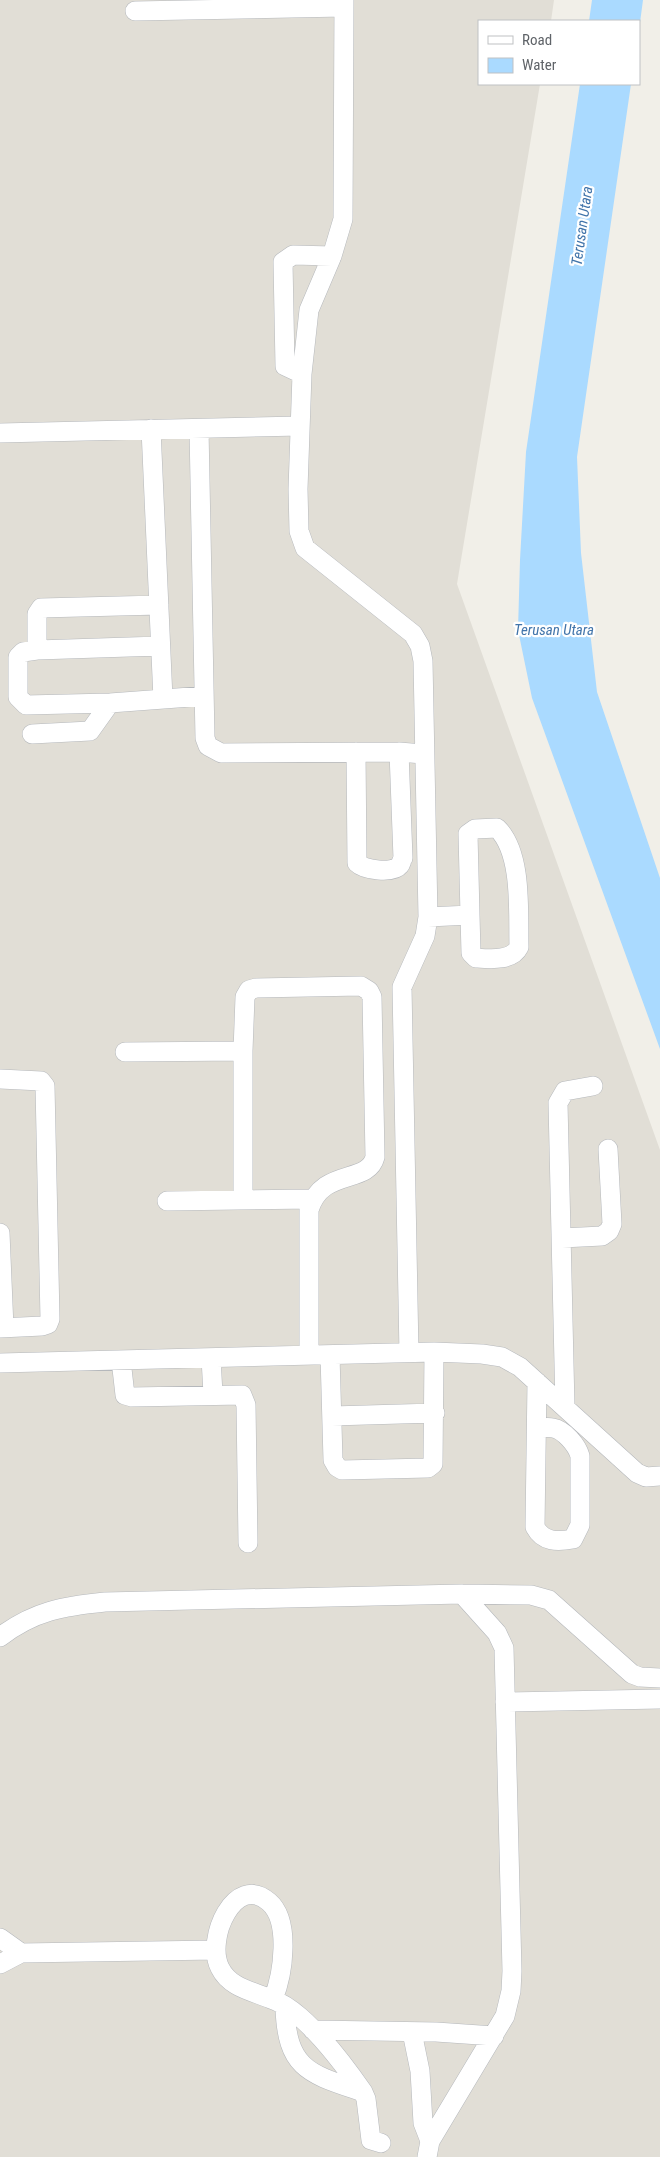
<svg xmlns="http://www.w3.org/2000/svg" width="660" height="2157" font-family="'Roboto Condensed',sans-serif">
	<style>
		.education { fill: #e1ded6 }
		.water { fill: #aadaff }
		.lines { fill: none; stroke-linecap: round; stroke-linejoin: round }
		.minor-casing { stroke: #b5b8bc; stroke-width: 20 }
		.minor { stroke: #fff; stroke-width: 19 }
		.labels { text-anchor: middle; stroke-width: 4.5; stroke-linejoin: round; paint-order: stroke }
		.water-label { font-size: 15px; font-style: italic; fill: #4174aa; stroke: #fff }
	</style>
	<rect width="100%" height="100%" fill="#f1efe8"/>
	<path class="education" d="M0,0H554L551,21H479V84H540L457,584L660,1150V2157H0Z"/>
	<path class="water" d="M592,0H643L639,30V21H589Z
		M580,84H631L577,457L581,553L597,692L660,878V1049L532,698L518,630L520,560L526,452Z"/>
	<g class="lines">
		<g class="minor-casing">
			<path id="minor" d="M344,0L343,219L332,256L309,310L302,374L298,489L299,531L305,548L413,634L420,646L423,661L428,917L425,936L402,987L409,1353
				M135,11L344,7
				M302,374L285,366L283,262L293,255L332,256
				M151,429L163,699
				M199,429L205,738L208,746L221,753L399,752L423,754
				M0,433L300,426
				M160,646L37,650L23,652L18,657V697L26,705L110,703L204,696
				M37,650V614L41,608L159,605
				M32,734L90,731L110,703
				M356,752L357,863C364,870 393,874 400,865C401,864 402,859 403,858L399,752
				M428,917L470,915L468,834L475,829L497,828C523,853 518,913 519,947C512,961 491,959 476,958L471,953L470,915
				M125,1052L243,1051
				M0,1079L41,1081L45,1086L50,1319L48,1324L42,1326L0,1328
				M243,1200V1051L245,997L249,990L256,988L361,986L369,991L372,997L375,1157C368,1185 322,1167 309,1210V1355
				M167,1201L312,1199
				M0,1233L4,1328
				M562,1238L602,1236L609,1231L612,1224L608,1149
				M330,1355L333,1460L337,1467L342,1470L428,1468L433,1464L434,1352
				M211,1358L213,1394
				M121,1360L125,1395L132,1397L242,1395L246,1405L248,1543
				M0,1363L434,1352L482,1354L502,1357L520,1367L637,1473L646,1477L660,1476
				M565,1407L558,1103L565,1091L593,1086
				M332,1416L435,1413
				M537,1428C542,1428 548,1427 553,1428C564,1430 577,1445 580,1456V1525L573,1539C557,1542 543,1542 535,1527L537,1382
				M0,1637C34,1611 64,1606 105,1602L462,1594L531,1595L549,1600L632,1674L640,1677L660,1678
				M505,1702L660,1699
				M0,1938L21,1953
				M0,1964L21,1953L216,1950
				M273,1999C283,1975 291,1921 269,1902C235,1872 205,1939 220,1968C230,1988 252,1991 271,1999C280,2002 292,2010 300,2017C324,2038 345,2066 363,2092L366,2099L371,2140L381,2143
				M285,2008C287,2070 310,2074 363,2092
				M313,2030L436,2032L494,2036
				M412,2032L420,2071L423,2123L430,2141
				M427,2157L430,2141L505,2016L511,1991L512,1971L504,1648L497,1633L462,1594"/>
		</g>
		<use href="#minor" class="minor"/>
	</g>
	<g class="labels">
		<g class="water-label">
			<text transform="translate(582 226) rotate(-82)" y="5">Terusan Utara</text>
			<text x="554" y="635">Terusan Utara</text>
		</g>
	</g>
	<rect x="478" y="20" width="162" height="65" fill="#ffffff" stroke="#bfc1c3"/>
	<rect x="488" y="36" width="25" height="8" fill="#ffffff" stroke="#bfc1c3"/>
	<text x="522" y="45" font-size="15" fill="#5f6368">Road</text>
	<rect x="488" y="58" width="25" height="15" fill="#aadaff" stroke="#bfc1c3"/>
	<text x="522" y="70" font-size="15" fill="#5f6368">Water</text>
</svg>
